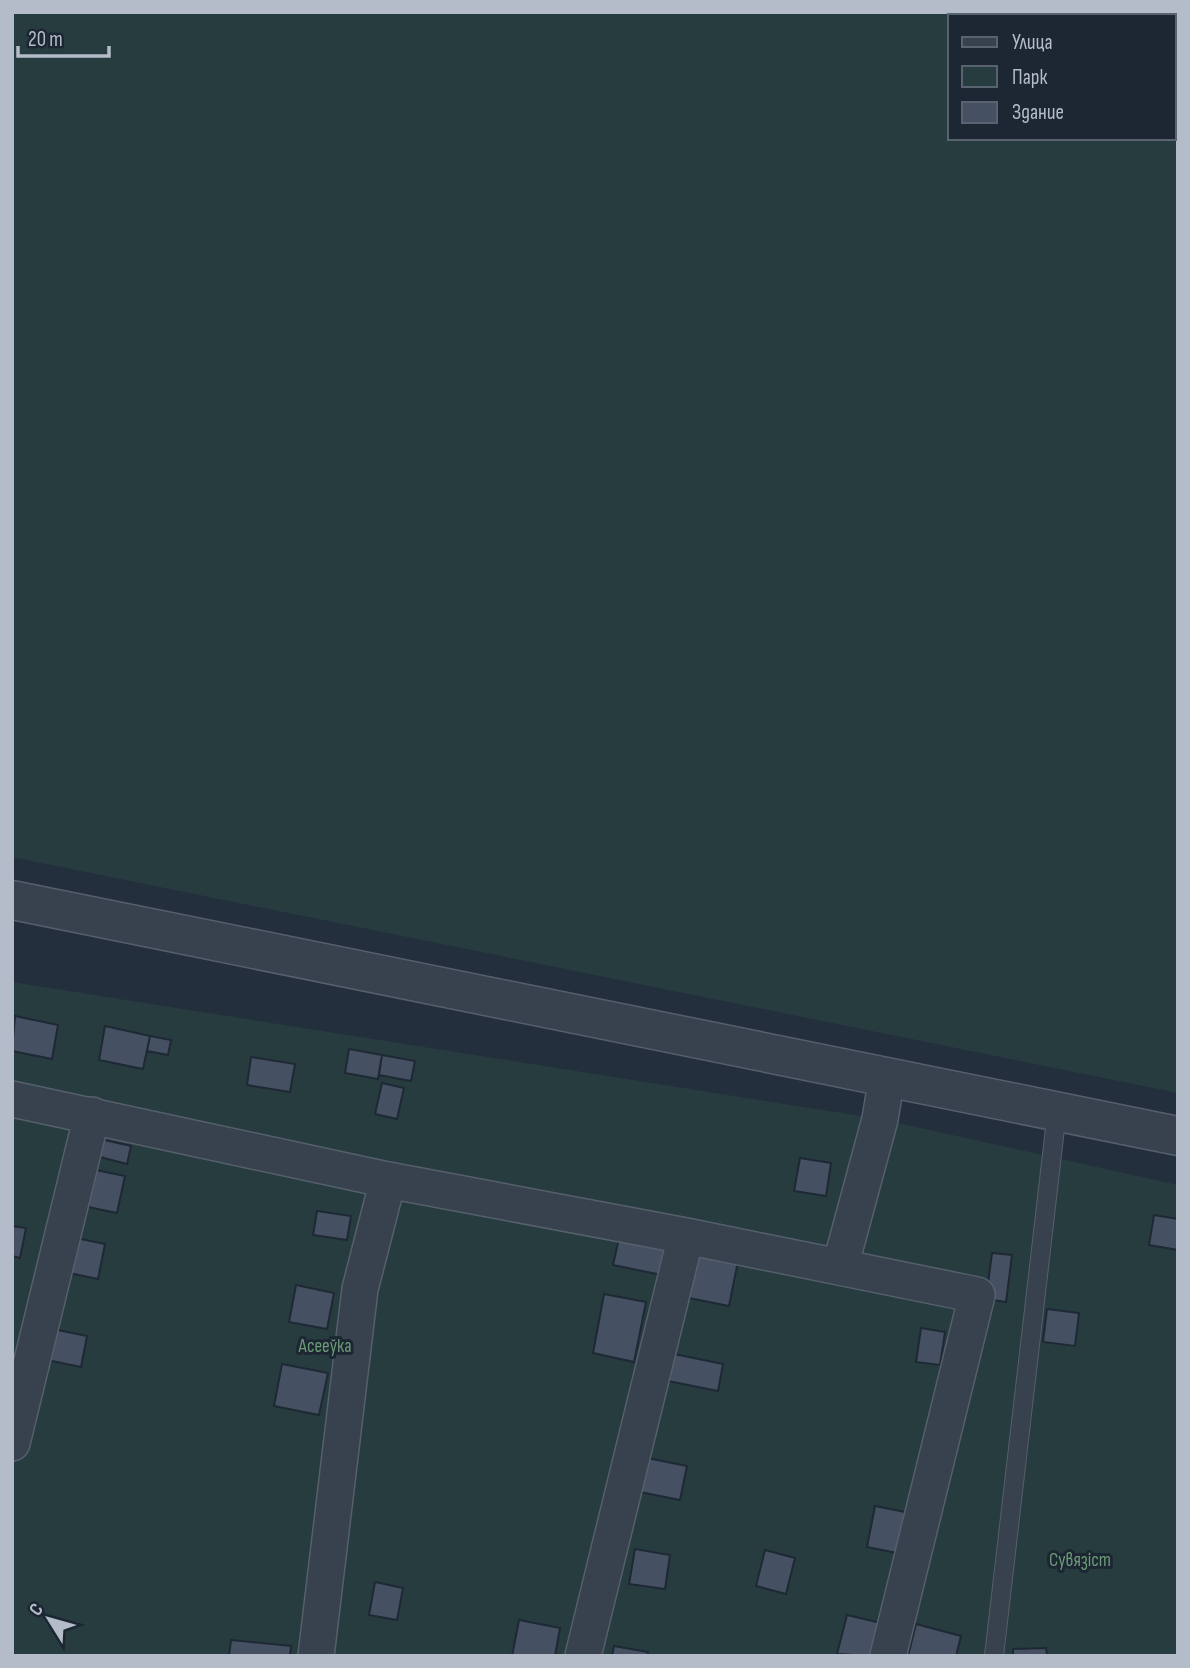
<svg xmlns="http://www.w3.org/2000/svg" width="1190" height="1668" font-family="'Sofia Sans Condensed',sans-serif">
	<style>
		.green { fill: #263c3f; fill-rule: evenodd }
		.building { fill: #455162; stroke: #1f2835; stroke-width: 2 }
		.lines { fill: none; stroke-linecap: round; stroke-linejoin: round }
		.service-casing { stroke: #565f6c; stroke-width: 20 }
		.minor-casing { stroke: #565f6c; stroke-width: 38 }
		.tertiary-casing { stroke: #565f6c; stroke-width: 41 }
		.service { stroke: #38414e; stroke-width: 18 }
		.minor { stroke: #38414e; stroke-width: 35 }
		.tertiary { stroke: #38414e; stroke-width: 38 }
		.labels { text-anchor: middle; stroke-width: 6; stroke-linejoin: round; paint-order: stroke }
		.park-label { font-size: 19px; fill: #6b9a76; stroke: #1d2633 }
	</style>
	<rect width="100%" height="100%" fill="#242f3e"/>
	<path class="green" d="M12,12H1178V1093L12,857ZM950,16H1174V138H950Z
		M12,982L880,1119L1178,1185V1656H12Z"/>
	<path class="building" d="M15,1016L58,1025L52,1059L12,1051Z
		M105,1026L150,1036L143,1069L99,1060Z
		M150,1036L171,1040L168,1055L147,1051Z
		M349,1049L382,1055L378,1079L345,1073Z
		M382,1055L415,1061L411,1081L379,1075Z
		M251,1057L295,1064L290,1092L247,1085Z
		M382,1083L404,1088L397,1119L375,1114Z
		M100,1139L131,1146L127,1164L96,1156Z
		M800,1158L831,1163L826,1196L794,1191Z
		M96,1170L125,1176L117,1213L88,1207Z
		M317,1211L351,1216L347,1240L313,1235Z
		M1154,1215L1178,1219V1250L1149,1245Z
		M12,1226L26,1228L20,1258L12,1256Z
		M620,1234L668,1243L662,1275L613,1265Z
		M71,1237L105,1244L98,1279L64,1272Z
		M698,1253L738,1261L729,1306L689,1298Z
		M992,1253L1012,1255L1006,1302L986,1299Z
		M296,1285L334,1293L327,1329L289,1322Z
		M604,1294L646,1302L634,1362L593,1353Z
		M1047,1309L1079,1313L1075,1346L1043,1342Z
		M921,1328L945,1332L940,1365L916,1362Z
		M53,1329L87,1336L81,1367L47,1360Z
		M674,1354L723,1364L718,1391L668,1381Z
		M282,1364L328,1373L319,1415L274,1406Z
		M647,1458L687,1466L680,1500L640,1492Z
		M875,1506L905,1512L897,1553L867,1547Z
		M635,1549L670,1555L665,1589L629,1584Z
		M765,1550L795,1558L786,1594L756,1586Z
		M375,1582L403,1588L397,1620L369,1615Z
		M847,1615L881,1623L873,1656L837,1654Z
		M519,1620L560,1628L555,1656H512Z
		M916,1624L961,1636L956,1656H908Z
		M231,1640L291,1646L290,1656H229Z
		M614,1646L648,1652L647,1656H612Z
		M1046,1648L1047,1656H1013V1649Z"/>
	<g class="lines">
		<g class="service-casing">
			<path id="service" d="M994,1656L1057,1111"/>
		</g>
		<g class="minor-casing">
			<path id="minor" d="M12,1099L388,1180L686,1236L977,1295L888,1656
				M840,1267L880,1119L887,1077
				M12,1443L92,1115
				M316,1656L360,1289L388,1180
				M583,1656L686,1236"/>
		</g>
		<g class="tertiary-casing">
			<path id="tertiary" d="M12,900L1178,1136"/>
		</g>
		<use href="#service" class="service"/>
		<use href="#minor" class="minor"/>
		<use href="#tertiary" class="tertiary"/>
	</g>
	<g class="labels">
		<g class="park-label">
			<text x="325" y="1352">Асееўка</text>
			<text x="1080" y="1566">Сувязіст</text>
		</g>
	</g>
	<rect width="1190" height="1668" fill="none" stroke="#b4bcc9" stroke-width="28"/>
	<rect x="948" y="14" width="228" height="126" fill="#1d2633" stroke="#59626f" stroke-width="2"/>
	<rect x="962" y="37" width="35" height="10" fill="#38414e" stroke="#59626f" stroke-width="2"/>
	<text x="1012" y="49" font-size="21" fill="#b4bcc9">Улица</text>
	<rect x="962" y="66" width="35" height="21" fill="#263c3f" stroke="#59626f" stroke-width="2"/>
	<text x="1012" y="84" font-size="21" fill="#b4bcc9">Парк</text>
	<rect x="962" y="102" width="35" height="21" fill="#455162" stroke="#59626f" stroke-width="2"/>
	<text x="1012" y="119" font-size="21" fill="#b4bcc9">Здание</text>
	<g transform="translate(49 1619) rotate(307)" stroke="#1d2633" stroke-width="5" paint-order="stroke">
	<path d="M0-5L12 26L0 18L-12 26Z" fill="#b4bcc9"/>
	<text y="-10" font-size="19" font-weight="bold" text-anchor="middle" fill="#b4bcc9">С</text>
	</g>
	<path d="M18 46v10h91v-10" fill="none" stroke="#b4bcc9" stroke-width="3.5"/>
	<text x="28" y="46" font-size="21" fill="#b4bcc9" stroke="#1d2633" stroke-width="5" paint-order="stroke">20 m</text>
</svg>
